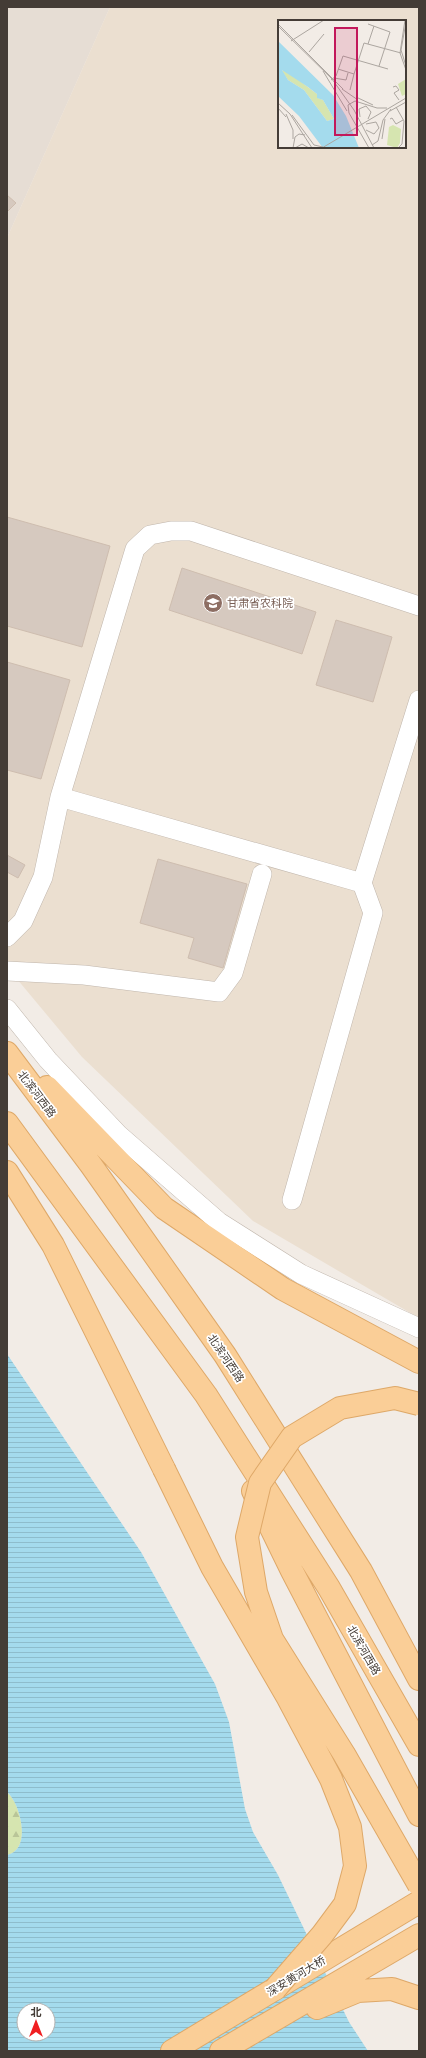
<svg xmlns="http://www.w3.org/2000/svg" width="426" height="2058" font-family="'Source Sans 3','Noto Sans SC',sans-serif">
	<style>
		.residential { fill: #e6ddd4 }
		.education { fill: #ebdfd0; fill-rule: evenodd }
		.forest { fill: url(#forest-firs) }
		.water { fill: url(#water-rules); fill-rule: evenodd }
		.building { fill: #d6c9bf; stroke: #cebdaf }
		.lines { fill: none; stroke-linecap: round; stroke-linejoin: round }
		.minor-casing { stroke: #c0b6ac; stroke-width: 20 }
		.major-casing { stroke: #dea868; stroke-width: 24 }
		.minor { stroke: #fff; stroke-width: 19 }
		.major { stroke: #face97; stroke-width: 22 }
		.major-bridge-casing { stroke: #dea868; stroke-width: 24; stroke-linecap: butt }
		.major-bridge { stroke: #face97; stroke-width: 22 }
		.labels { text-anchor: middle; stroke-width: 3.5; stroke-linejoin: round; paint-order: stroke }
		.education-label { font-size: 11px; fill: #785e54; stroke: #fff; text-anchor: start }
		.street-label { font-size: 11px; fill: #443c36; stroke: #fff }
		.inset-road { fill: none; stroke: #aca6a0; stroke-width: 1 }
		.view { fill: #c2185b; fill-opacity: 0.15; stroke: #c2185b; stroke-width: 2 }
		.inset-edge { fill: none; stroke: #443c36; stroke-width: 2 }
	</style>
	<defs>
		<pattern id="forest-firs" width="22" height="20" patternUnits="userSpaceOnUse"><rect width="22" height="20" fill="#d6e5b0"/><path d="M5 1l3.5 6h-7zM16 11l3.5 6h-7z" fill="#b9c598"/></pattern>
		<pattern id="water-rules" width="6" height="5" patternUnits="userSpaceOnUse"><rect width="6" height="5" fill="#a4dbed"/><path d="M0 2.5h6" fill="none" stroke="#8ebdcc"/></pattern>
	</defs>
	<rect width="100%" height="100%" fill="#f2ece6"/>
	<path class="residential" d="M7,7H110L7,238Z"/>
	<path class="education" d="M110,7H419V1318L253,1221L82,1057L7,967V238ZM279,21H405V147H279Z"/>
	<path class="forest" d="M7,1792C21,1804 32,1850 7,1855Z"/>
	<path class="water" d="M7,1354L141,1552L215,1684L229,1722L245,1809L253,1832L278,1875L349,2022L368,2051H7V1855C32,1850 21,1804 7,1792ZM24,2010H48V2034H24Z"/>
	<path class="building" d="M7,195L16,203L7,212Z
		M7,517L110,546L82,647L7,626Z
		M182,568L316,612L302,654L169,610Z
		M336,620L392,637L373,702L316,685Z
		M7,662L70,680L41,779L7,770Z
		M7,855L25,865L18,878L7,872Z
		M158,859L247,884L223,968L188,958L194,938L140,923Z"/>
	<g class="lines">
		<g class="minor-casing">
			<path id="minor" d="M60,797L362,883L419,700
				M7,937L23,921L43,877L60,797L135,549L150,535L171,531H191L419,606
				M7,971L84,975L219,992L233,973L262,874
				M7,1009L48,1060L119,1135L219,1222L301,1274L419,1328
				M292,1200L373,913L362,883"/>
		</g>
		<g class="major-casing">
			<path id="major" d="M7,1053L91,1165L225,1355L361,1571L419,1679
				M47,1087L164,1208L283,1289L419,1362
				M7,1123L206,1395L329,1588L419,1745
				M7,1172L53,1245L164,1469
				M253,1491L292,1571L419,1815
				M317,2008L358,1991L392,1989L419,1998
				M172,2051L419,1902
				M221,2051L419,1935"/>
		</g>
		<use href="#minor" class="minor"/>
		<use href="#major" class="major"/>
		<g class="major-bridge-casing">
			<path id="major-bridge" d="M419,1404L395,1398L340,1408L292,1437L260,1483L247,1537L256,1592L272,1639L344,1754L419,1885
				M164,1469L212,1567L288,1698L331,1779L350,1827L355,1866L345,1904L322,1935L275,1989"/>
		</g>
		<use href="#major-bridge" class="major-bridge"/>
	</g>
	<defs>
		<g id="university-disc" transform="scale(1)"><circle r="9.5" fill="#8d6e63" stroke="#fff"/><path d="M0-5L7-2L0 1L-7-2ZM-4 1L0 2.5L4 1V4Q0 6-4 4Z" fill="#fff"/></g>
	</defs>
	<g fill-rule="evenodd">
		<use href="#university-disc" x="213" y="603"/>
	</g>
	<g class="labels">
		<g class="education-label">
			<text x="227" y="607">甘肃省农科院</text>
		</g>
		<g class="street-label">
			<text transform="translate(37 1094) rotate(53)" y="4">北滨河西路</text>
			<text transform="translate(226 1358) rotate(56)" y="4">北滨河西路</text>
			<text transform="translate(364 1650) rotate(60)" y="4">北滨河西路</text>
			<text transform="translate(296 1976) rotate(-31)" y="4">深安黄河大桥</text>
		</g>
	</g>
	<g transform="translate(278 20)">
		<rect width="128" height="128" fill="#f2ece6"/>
		<path d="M6,49L39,74L40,78L45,80L56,99L49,101L26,70L10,60L4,51Z" fill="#d6e5b0"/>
		<path d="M128,59V74L124,76L120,64Z" fill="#d6e5b0"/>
		<path d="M115,105L123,109L122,123L119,128L109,125L111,107Z" fill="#d6e5b0"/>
		<path d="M0,21L55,75L68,96L81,128H45L21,96L0,76ZM4,50L30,67L39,74V78L45,80L56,99L49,101L26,70L10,60Z" fill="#a4dbed" fill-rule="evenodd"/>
		<path class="inset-road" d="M127,0L122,33L128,50M128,2L123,30L128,46M0,4L65,69M90,4L112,12L101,46M0,6L54,59L76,90L96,128M13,21L46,0M90,24L96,6M31,32L46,14M60,49L76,54L86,23L123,33M45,51L69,91M56,58L68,60L70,53M53,60L58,56L65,36L110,49M115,67L118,66L121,70L116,73L121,80M64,69L80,80M72,70L76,54M78,77L95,85M0,83L12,94L34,128M118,87L126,101L124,124L120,128M0,88L8,97M112,91L128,82M8,94L15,110V119M14,95L36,125L45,127M82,97L81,89L88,86L93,92L90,99M112,99L114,98L118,104L125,100M88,104L98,102L101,108L96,114L88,110M104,119L107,99M94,125L100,121L105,100L113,89M15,128L17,117L21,114L27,115M17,128L24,124L31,128M44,128L128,78M91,128L71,93L70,85L77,81L99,88H109"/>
		<path class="view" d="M57,8H79V115H57Z"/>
		<rect width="128" height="128" class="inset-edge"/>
	</g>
	<rect width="426" height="2058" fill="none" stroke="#443c36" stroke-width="16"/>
	<g transform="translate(36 2022)"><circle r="19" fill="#ffffff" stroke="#b4b1af"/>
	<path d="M0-3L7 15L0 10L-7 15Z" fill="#f01f21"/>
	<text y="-6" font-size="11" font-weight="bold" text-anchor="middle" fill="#443c36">北</text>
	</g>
</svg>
